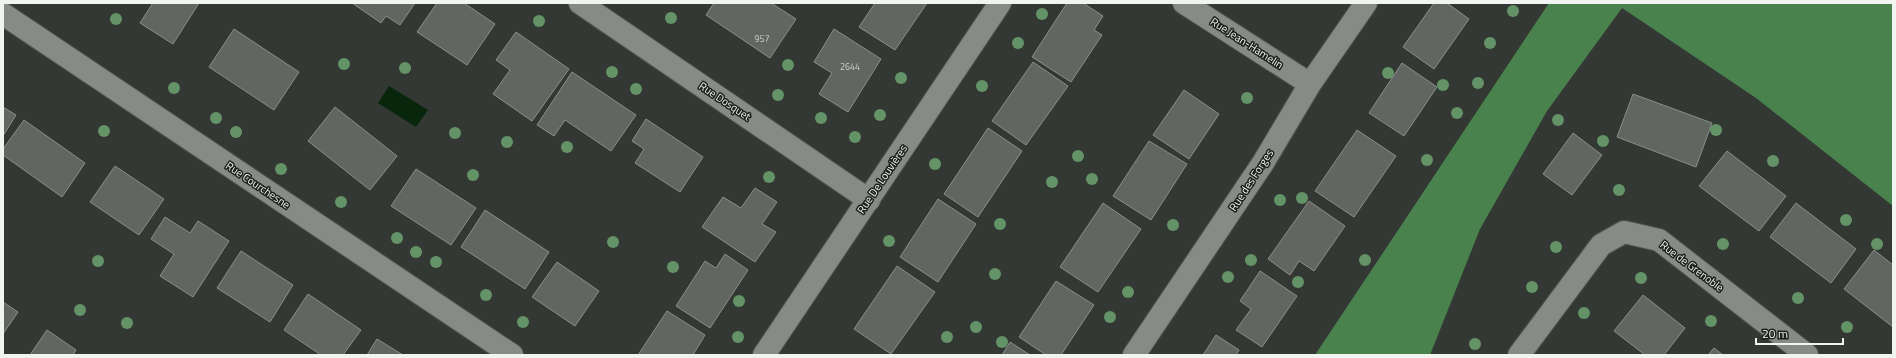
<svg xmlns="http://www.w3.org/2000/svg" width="1896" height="358" font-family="'Titillium Web',sans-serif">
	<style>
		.forest { fill: #49824c }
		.water { fill: #07260b }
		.building { fill: #626662; stroke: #8b8f8b }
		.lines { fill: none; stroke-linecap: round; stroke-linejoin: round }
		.minor-casing { stroke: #535653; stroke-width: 24 }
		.minor { stroke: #878b87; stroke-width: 22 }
		.tree { fill: #649367 }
		.labels { text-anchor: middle; stroke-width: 3; stroke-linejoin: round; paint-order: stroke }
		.number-label { font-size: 9px; fill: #cdd0cd }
		.street-label { font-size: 11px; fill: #f1f4f1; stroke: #1d1f1d }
	</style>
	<rect width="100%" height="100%" fill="#343834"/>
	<path class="forest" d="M1549,3H1893V206L1756,98L1622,8L1547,111L1480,229L1430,355H1315Z"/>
	<path class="water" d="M389,86L428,110L416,127L378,103Z"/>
	<path class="building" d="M153,3H199L173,44L140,23Z
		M352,3H415L400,25L386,16L381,23Z
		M437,3H464L495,24L467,65L417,32Z
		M714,3H771L796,19L770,58L706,15Z
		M875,3H927L895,50L859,27Z
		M1067,3H1083L1103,16L1094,30L1102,35L1071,82L1032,57Z
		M1434,3H1447L1469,19L1434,69L1403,47Z
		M234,29L299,72L274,110L209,67Z
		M834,29L881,59L848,112L819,94L832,73L814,62Z
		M516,32L569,69L532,121L493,94L510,70L496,60Z
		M1033,62L1068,86L1026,145L992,121Z
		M1402,63L1437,87L1404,136L1369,113Z
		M572,72L636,115L611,151L565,120L554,136L537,125Z
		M1184,90L1219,114L1189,159L1153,135Z
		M1633,94L1712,123L1696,167L1617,137Z
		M3,107L16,115L3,136Z
		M335,107L397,156L370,190L308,141Z
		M646,119L703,157L680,192L635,163L644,149L632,141Z
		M24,120L85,163L62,197L3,155V149Z
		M988,128L1022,151L978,217L944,194Z
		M1357,130L1396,156L1354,217L1315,191Z
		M1573,133L1602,155L1572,195L1543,174Z
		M1149,141L1187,164L1151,220L1113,196Z
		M1727,151L1786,196L1759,231L1699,186Z
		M115,166L164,199L139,235L90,202Z
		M416,169L476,208L451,245L391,206Z
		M755,188L777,202L762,224L776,232L755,262L702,227L723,197L741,208Z
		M938,199L976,224L938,282L900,257Z
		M1309,201L1345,226L1314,271L1299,261L1290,275L1268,259Z
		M1103,203L1141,229L1098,292L1060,267Z
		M1796,203L1856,249L1831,283L1770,237Z
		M485,210L549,252L525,289L461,247Z
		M165,217L190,233L198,221L229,241L193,297L160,276L174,254L151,239Z
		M1874,250L1893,265V327L1844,289Z
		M241,251L293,285L270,322L217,288Z
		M725,254L748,270L710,328L676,306L705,261L716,268Z
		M557,262L599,291L575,326L532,297Z
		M897,266L935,292L891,354L854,329Z
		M1260,271L1297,296L1262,347L1236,330L1251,309L1240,301Z
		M1056,281L1094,305L1061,355H1046L1019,337Z
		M308,294L361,330L343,355H321L284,330Z
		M1643,295L1685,328L1664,355H1645L1614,331Z
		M3,302L18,312L3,334Z
		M667,311L705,335L693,355H638Z
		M47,330L76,350L73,355H30Z
		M1216,335L1239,350L1236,355H1203Z
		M377,339L403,355H367Z
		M1010,342L1030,355H1002Z
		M1714,348L1723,355H1708Z"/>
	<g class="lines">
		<g class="minor-casing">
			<path id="minor" d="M580,3L869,200
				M1184,3L1310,84
				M3,14L512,355
				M764,355L1000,3
				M1134,355L1263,163L1310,84L1366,3
				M1519,355L1601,245L1624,232L1659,240L1807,355"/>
		</g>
		<use href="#minor" class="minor"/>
	</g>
	<g class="tree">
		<circle cx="1513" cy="11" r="6"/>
		<circle cx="1042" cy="14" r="6"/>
		<circle cx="671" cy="18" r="6"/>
		<circle cx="116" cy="19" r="6"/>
		<circle cx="539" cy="21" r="6"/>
		<circle cx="1018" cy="43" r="6"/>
		<circle cx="1490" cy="43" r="6"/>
		<circle cx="344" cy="64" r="6"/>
		<circle cx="788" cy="65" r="6"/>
		<circle cx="405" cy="68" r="6"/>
		<circle cx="612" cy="72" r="6"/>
		<circle cx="1388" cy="73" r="6"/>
		<circle cx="901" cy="78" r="6"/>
		<circle cx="1478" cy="83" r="6"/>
		<circle cx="1443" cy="85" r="6"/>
		<circle cx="982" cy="86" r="6"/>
		<circle cx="174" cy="88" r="6"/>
		<circle cx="636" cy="89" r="6"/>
		<circle cx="778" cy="95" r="6"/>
		<circle cx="1247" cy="98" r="6"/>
		<circle cx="1457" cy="113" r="6"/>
		<circle cx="880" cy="115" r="6"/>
		<circle cx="216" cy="118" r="6"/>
		<circle cx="821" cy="118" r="6"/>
		<circle cx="1558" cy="120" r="6"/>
		<circle cx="1716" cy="130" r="6"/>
		<circle cx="104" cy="131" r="6"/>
		<circle cx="236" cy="132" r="6"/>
		<circle cx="455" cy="133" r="6"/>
		<circle cx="855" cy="137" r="6"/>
		<circle cx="1603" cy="141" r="6"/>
		<circle cx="507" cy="142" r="6"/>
		<circle cx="567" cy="147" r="6"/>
		<circle cx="1078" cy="156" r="6"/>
		<circle cx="1427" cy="160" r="6"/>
		<circle cx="1773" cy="161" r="6"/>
		<circle cx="935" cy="164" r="6"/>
		<circle cx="281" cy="169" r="6"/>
		<circle cx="473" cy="175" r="6"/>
		<circle cx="769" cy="177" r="6"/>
		<circle cx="1092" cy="179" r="6"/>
		<circle cx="1052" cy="182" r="6"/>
		<circle cx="1619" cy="190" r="6"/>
		<circle cx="1302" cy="198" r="6"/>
		<circle cx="1280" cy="200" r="6"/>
		<circle cx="341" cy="202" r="6"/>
		<circle cx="1846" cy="220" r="6"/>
		<circle cx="1000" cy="224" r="6"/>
		<circle cx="1173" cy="225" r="6"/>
		<circle cx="397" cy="238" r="6"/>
		<circle cx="889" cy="241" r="6"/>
		<circle cx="613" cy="242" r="6"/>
		<circle cx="1723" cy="244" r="6"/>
		<circle cx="1877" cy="244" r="6"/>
		<circle cx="1556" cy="247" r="6"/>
		<circle cx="416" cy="252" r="6"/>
		<circle cx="1251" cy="260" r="6"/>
		<circle cx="1365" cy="260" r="6"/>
		<circle cx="98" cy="261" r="6"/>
		<circle cx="436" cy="262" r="6"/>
		<circle cx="673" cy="267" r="6"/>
		<circle cx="995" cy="274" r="6"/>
		<circle cx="1228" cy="277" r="6"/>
		<circle cx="1641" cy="278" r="6"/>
		<circle cx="1298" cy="282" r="6"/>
		<circle cx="1532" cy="287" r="6"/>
		<circle cx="1128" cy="292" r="6"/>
		<circle cx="486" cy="295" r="6"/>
		<circle cx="1798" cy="298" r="6"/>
		<circle cx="739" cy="301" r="6"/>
		<circle cx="80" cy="310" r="6"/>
		<circle cx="1584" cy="313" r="6"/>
		<circle cx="1110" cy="317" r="6"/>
		<circle cx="1711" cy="321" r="6"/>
		<circle cx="523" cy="322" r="6"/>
		<circle cx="127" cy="323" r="6"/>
		<circle cx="976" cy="327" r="6"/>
		<circle cx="1847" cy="327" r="6"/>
		<circle cx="738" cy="337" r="6"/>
		<circle cx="947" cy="337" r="6"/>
		<circle cx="1002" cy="342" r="6"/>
		<circle cx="1475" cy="344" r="6"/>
	</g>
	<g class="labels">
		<g class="number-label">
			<text x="762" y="42">957</text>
			<text x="850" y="70">2644</text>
		</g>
		<g class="street-label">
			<text transform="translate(1247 43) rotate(33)" y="4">Rue Jean-Hamelin</text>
			<text transform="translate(725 101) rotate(34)" y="4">Rue Dosquet</text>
			<text transform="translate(882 179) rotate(-56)" y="4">Rue De Louvières</text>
			<text transform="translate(1251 180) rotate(-57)" y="4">Rue des Forges</text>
			<text transform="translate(258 185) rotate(34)" y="4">Rue Courchesne</text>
			<text transform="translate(1692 266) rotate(37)" y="4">Rue de Grenoble</text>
		</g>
	</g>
	<rect width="1896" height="358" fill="none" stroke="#f1f4f1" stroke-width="8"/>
	<path d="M1756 338v6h87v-6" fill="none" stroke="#f1f4f1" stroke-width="2"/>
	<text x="1762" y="338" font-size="12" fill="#f1f4f1" stroke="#1d1f1d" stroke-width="3" paint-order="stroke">20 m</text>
</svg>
